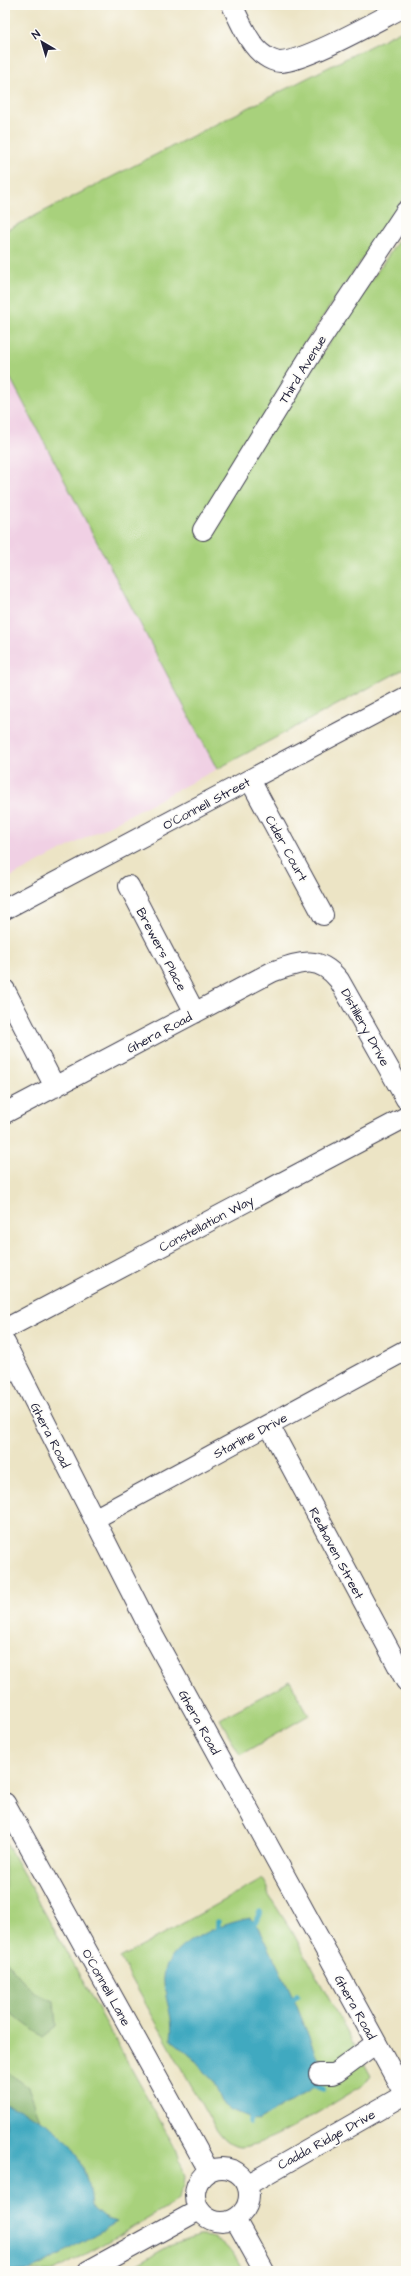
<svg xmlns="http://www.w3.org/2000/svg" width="411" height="2276" font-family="'Architects Daughter',sans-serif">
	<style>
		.built { fill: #f0d0e4 }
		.green { fill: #a8d17c; stroke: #657a5c }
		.forest { fill: #86b36c; stroke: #546a54 }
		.water { fill: #40a9c0; stroke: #31667e }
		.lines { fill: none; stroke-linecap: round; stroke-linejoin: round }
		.stream { stroke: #40a9c0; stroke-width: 5.5 }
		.minor-casing { stroke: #403f50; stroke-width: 22 }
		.minor { stroke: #fff; stroke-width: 20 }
		.labels { text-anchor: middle; stroke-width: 3.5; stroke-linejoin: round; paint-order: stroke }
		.street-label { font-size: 13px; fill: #22223b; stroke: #fdfcf7 }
	</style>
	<rect width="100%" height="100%" fill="#fdfcf7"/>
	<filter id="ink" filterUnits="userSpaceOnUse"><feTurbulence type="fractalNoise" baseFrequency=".025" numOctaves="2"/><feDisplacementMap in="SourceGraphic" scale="8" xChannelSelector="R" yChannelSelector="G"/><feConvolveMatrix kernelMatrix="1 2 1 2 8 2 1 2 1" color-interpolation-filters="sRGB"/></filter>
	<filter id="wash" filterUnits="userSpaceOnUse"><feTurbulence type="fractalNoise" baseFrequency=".012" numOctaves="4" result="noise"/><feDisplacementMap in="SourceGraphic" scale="16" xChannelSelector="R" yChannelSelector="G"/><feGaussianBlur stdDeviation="0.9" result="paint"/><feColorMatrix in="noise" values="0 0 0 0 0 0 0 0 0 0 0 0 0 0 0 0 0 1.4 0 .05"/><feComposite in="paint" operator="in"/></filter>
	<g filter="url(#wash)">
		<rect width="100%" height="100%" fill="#ece4c5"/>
		<path class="built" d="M5,368L217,769L5,880Z"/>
		<path class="green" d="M406,28V195L294,359L306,378L406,229V668L217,769L5,368V231Z
			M290,1681L309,1715L240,1755L220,1719Z
			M5,1841L177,2151L185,2177L184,2186L178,2198L165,2209L55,2271H5Z
			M263,1879L268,1888V1894L293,1933L371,2076L364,2085C339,2099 264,2149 239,2147C227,2145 219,2134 214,2126L120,1958Z
			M199,2236C222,2235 233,2253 243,2271H125L169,2246Z"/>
		<path class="forest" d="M5,1960L34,1993L54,2001L56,2027L43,2037L5,2009Z
			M5,2070L28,2087L46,2135L5,2184Z"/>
		<path class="water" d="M250,1918L259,1927L296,2004L322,2070L320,2080L309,2090L258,2121L232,2110L222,2102L213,2081L194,2059L171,2039C174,2016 166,2005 164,1984C160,1944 220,1925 250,1918Z
			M5,2104C60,2125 85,2145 91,2205L107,2219L117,2222L30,2271H5V2158L8,2152L5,2140Z"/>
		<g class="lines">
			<path class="stream" d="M218,1922V1933
				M253,1928L260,1912
				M289,2003L297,1996
				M308,2082L323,2088
				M250,2122L254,2111"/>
		</g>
	</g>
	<g filter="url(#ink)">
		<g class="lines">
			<g class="minor-casing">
				<path id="minor" d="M232,5C240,21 250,47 265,56C269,59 276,62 280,62C307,61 378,20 406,6
					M203,530L315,348L406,211
					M250,780L323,915
					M129,886L195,1013
					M5,909L406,697
					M5,990L55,1087
					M5,1113L272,972C300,962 318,954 339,980L406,1099
					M5,1329L406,1117
					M5,1343L154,1637L406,2097
					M269,1425L406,1681
					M94,1519L406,1350
					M5,1803L209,2171
					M319,2074H332L337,2072L376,2043
					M195 2195a27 27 0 1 1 54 0a27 27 0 1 1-54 0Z
					M247,2185L406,2094
					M235,2219L264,2271
					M88,2271L199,2210"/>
			</g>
			<use href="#minor" class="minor"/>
		</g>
	</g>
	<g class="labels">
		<g class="street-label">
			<text transform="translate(302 369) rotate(-58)" y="5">Third Avenue</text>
			<text transform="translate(206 803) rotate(-28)" y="5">O'Connell Street</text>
			<text transform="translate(287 848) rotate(61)" y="5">Cider Court</text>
			<text transform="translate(162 949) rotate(62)" y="5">Brewers Place</text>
			<text transform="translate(366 1027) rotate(61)" y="5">Distillery Drive</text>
			<text transform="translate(159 1032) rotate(-28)" y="5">Ghera Road</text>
			<text transform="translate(206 1223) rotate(-28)" y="5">Constellation Way</text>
			<text transform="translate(51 1435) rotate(63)" y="5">Ghera Road</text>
			<text transform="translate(250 1435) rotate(-28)" y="5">Starline Drive</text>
			<text transform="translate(337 1553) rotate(62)" y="5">Redhaven Street</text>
			<text transform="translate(200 1722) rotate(61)" y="5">Ghera Road</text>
			<text transform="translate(107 1987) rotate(61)" y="5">O'Connell Lane</text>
			<text transform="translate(356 2007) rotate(61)" y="5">Ghera Road</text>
			<text transform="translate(326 2139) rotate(-29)" y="5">Cadda Ridge Drive</text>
		</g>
	</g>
	<rect width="411" height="2276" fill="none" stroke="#fdfcf7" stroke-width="20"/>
	<g transform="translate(42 42) rotate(322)" stroke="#fdfcf7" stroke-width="3" paint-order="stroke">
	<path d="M0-3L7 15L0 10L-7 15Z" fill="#22223b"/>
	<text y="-6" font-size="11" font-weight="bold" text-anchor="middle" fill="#22223b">N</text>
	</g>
</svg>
